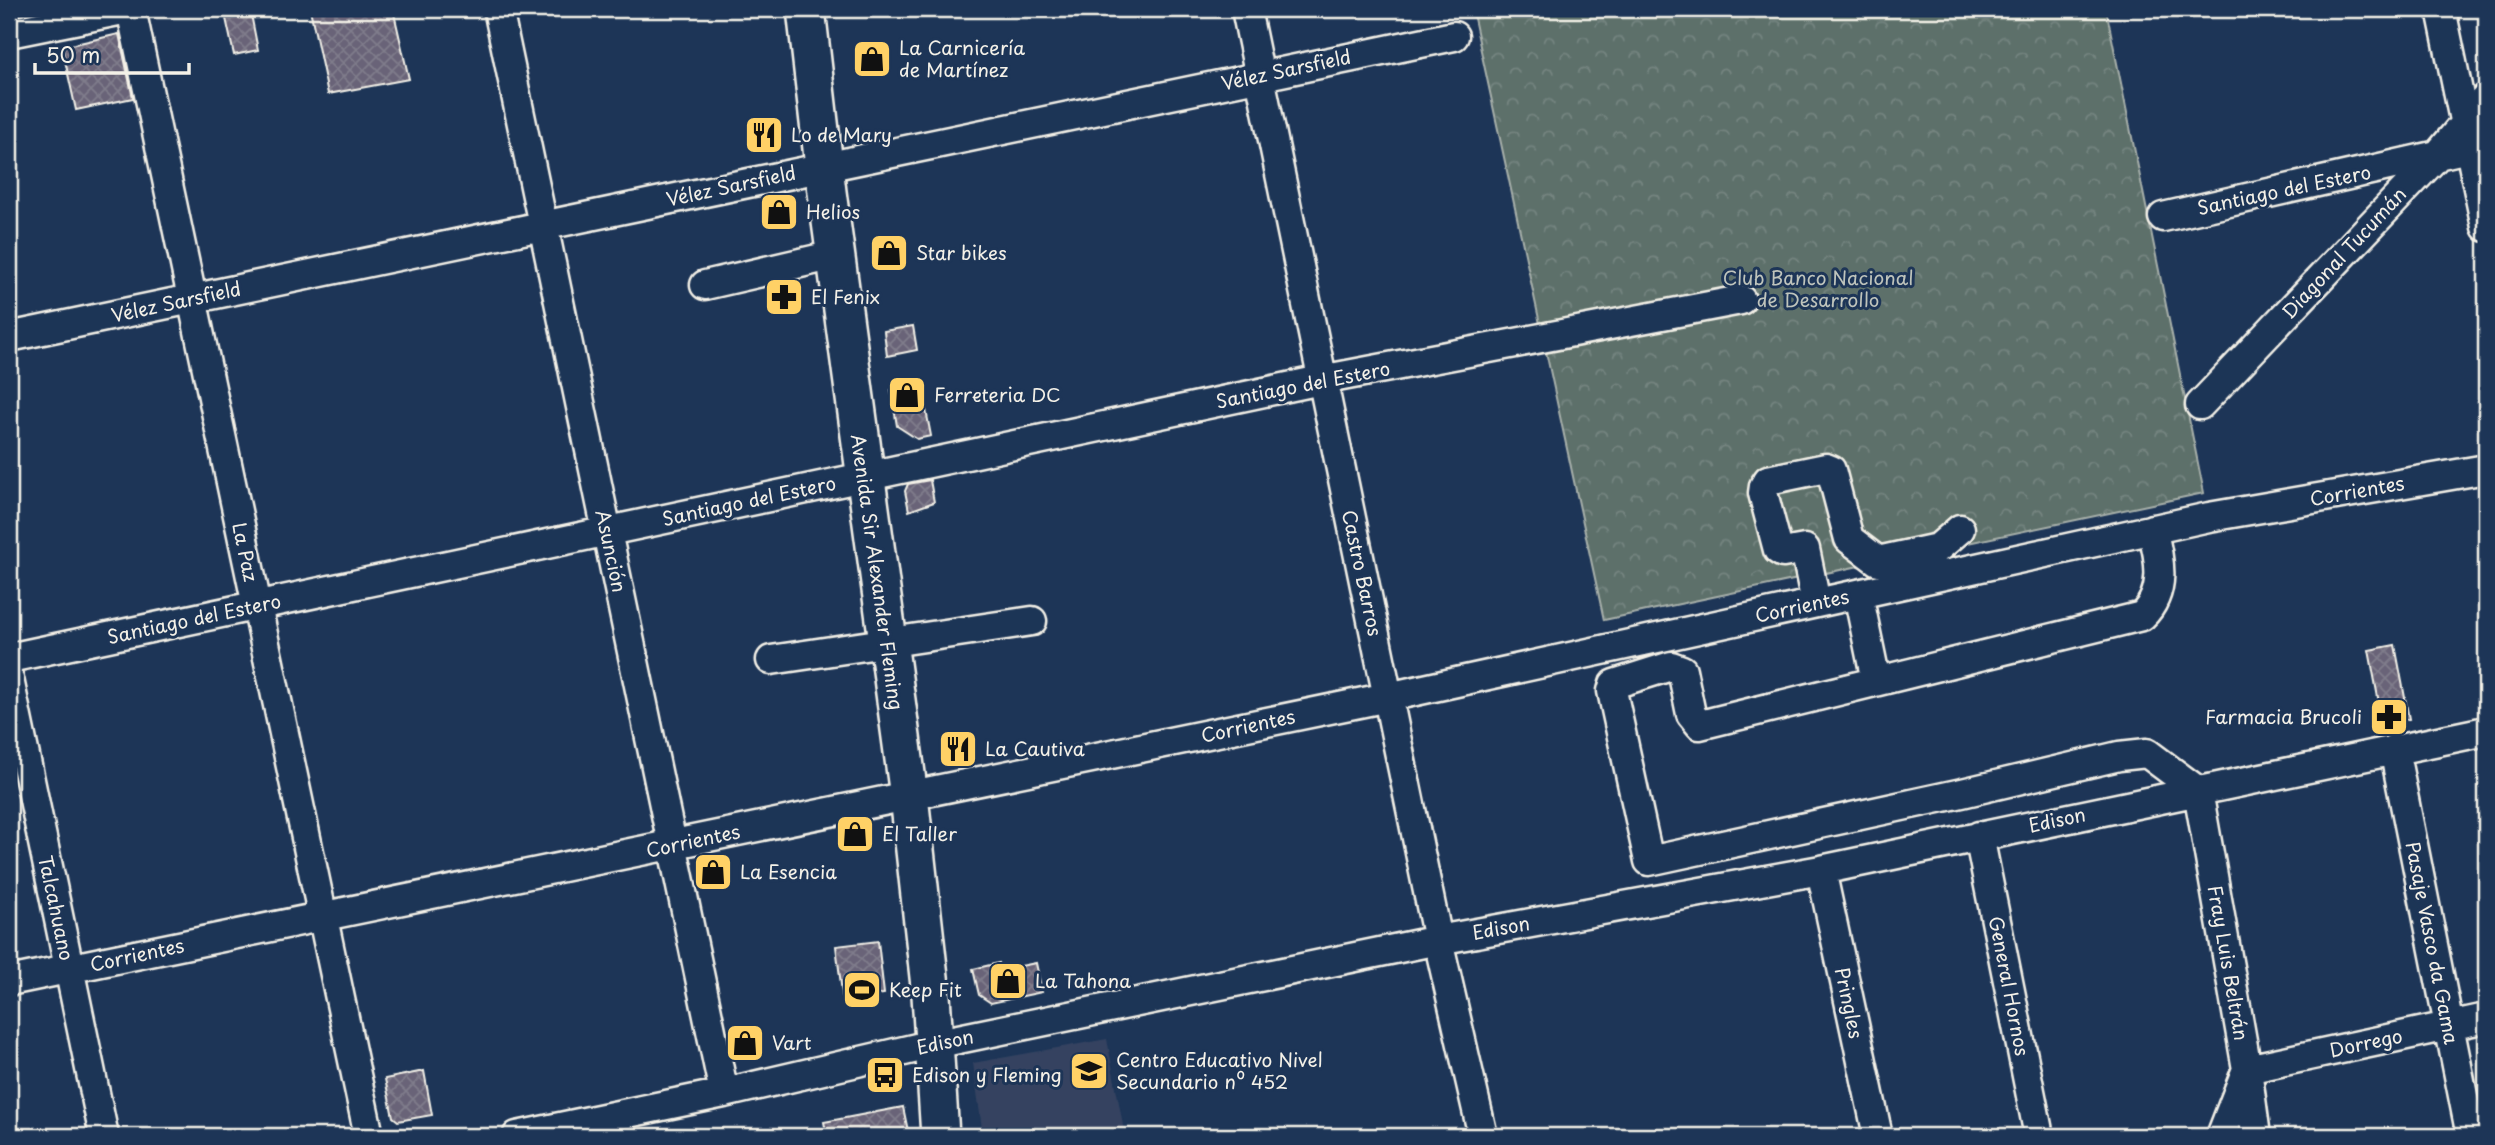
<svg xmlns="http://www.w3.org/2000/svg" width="2495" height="1145" font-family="'Playpen Sans',sans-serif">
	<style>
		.built { fill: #344361 }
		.forest { fill: url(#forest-crowns); stroke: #a8b0aa; stroke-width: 2 }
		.building { fill: url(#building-cross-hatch); stroke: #f4f1e8; stroke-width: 2 }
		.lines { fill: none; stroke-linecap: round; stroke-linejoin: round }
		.minor-casing { stroke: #f4f1e8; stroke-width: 33 }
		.major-casing { stroke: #f4f1e8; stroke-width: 42 }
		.minor { stroke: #1d3557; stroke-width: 28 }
		.major { stroke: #1d3557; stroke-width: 37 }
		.labels { text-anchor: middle; stroke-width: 6; stroke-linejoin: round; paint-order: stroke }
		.poi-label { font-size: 19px; fill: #f4f1e8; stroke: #1d3557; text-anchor: start }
		.street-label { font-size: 19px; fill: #f4f1e8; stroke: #1d3557 }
		.park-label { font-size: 19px; fill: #bfc4bc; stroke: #1d3557 }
	</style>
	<defs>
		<pattern id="forest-crowns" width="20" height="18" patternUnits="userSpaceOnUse" patternTransform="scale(1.75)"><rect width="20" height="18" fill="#5d706b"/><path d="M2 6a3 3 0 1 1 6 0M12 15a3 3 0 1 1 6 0" fill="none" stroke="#758580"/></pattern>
		<pattern id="building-cross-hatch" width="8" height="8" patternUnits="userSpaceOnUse" patternTransform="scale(1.75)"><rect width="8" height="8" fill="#696478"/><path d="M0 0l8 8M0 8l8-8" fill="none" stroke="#7f7b8b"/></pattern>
	</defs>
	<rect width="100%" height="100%" fill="#1d3557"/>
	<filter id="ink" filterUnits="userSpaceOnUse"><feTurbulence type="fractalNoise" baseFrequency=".0143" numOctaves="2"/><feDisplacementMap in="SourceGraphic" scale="14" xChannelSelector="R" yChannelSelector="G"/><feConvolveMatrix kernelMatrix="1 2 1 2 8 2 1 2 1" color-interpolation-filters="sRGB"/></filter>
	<g filter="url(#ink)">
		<path class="built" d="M1107,1039L1125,1136H983L973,1063Z"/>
		<path class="forest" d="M1472,9H2106L2204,493L1604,620Z"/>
		<path class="building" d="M224,9H250L258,50L234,55Z
			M310,9H393L409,79L328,94Z
			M119,34L133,98L76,110L62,47Z
			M913,326L917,350L887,356L884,331Z
			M921,384L931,436L917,439L897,426L891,390Z
			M930,480L934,502L909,511L905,491L908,484Z
			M2395,645L2409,719L2383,724L2369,650Z
			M865,822L869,845L845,848L842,826Z
			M878,941L884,994L843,1000L836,946Z
			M999,963L1001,970L1036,963L1042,992L991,1003L979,995L973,969Z
			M424,1071L432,1115L398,1121L393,1117L385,1079Z
			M903,1107L909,1136H827L824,1122Z"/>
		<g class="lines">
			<g class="minor-casing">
				<path id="minor" d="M131,9L369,1136
					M498,9L724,1093
					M1246,9L1438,940L1483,1136
					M2441,9L2486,227
					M9,33L128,9
					M2163,217L2486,144
					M705,285L835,255
					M9,337L1454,36
					M2200,405L2436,157L2486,98
					M2152,529C2160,559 2167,592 2142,616L1700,725L1691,714L1682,670L1671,666L1614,684L1612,691L1649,861L1962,793L2119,756L2147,753L2198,791L2247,1069L2256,1136
					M1858,594L1876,681
					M1816,603L1805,549L1783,553L1778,550L1763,493L1764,486L1768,480L1826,468L1831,470L1849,539L1878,561L1938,548L1960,529
					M9,658L1321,380L1741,300
					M771,660L1032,621
					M9,679L104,1136
					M2394,749L2471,1136
					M1979,836L2039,1136
					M1821,870L1878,1136
					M9,981L1388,697L2209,517L2486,469
					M517,1136L724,1093L934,1044L1438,940L1821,870L2486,731
					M2221,1136L2247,1069L2486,1018"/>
			</g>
			<g class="major-casing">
				<path id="major" d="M806,9L827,192L909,796L931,995L940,1136"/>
			</g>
			<use href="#minor" class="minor"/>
			<use href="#major" class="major"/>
		</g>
	</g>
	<defs>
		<g id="shop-square" transform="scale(2.0125)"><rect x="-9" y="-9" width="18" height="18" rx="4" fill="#ffd166" stroke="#1d3557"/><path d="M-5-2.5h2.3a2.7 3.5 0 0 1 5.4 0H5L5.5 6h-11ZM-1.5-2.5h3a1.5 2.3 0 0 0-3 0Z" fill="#111"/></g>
		<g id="restaurant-square" transform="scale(2.0125)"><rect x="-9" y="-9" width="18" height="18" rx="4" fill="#ffd166" stroke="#1d3557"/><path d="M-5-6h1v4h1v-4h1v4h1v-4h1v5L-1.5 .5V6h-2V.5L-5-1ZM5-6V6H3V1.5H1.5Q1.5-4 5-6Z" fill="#111"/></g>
		<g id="pharmacy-square" transform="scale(2.0125)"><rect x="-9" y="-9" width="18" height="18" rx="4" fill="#ffd166" stroke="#1d3557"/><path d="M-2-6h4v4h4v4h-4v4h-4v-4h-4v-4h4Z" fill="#111"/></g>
		<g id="stadium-square" transform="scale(2.0125)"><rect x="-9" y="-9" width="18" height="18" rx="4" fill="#ffd166" stroke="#1d3557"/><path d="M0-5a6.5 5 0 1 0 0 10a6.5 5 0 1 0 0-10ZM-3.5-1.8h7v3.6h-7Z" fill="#111"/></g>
		<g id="school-square" transform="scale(2.0125)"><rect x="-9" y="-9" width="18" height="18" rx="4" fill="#ffd166" stroke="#1d3557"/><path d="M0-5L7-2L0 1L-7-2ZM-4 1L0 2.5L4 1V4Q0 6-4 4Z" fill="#111"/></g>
		<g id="bus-square" transform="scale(2.0125)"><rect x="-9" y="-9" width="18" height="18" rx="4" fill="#ffd166" stroke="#1d3557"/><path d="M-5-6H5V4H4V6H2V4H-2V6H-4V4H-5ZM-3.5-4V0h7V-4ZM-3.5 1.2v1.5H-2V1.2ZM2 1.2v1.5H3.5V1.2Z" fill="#111"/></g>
	</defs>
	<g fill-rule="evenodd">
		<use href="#shop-square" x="872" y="59"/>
		<use href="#restaurant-square" x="764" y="135"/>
		<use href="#shop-square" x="779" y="212"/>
		<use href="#shop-square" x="889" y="253"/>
		<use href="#pharmacy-square" x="784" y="297"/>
		<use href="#shop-square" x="907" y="395"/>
		<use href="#pharmacy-square" x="2389" y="717"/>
		<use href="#restaurant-square" x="958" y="749"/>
		<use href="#shop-square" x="855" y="834"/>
		<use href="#shop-square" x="713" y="872"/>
		<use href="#shop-square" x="1008" y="981"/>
		<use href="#stadium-square" x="862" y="990"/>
		<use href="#shop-square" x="745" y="1043"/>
		<use href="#school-square" x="1089" y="1071"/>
		<use href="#bus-square" x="885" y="1075"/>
	</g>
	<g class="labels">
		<g class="poi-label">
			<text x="899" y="55">La Carnicería<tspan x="899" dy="22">de Martínez</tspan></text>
			<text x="791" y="142">Lo de Mary</text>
			<text x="806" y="219">Helios</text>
			<text x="916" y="260">Star bikes</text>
			<text x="811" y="304">El Fenix</text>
			<text x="934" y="402">Ferreteria DC</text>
			<text x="2362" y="724" text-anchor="end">Farmacia Brucoli</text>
			<text x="985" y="756">La Cautiva</text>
			<text x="882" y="841">El Taller</text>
			<text x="740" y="879">La Esencia</text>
			<text x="1035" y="988">La Tahona</text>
			<text x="889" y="997">Keep Fit</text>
			<text x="772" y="1050">Vart</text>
			<text x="1116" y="1067">Centro Educativo Nivel<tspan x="1116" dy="22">Secundario nº 452</tspan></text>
			<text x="912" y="1082">Edison y Fleming</text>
		</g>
		<g class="street-label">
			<text transform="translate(1286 70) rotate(-12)" y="7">Vélez Sarsfield</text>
			<text transform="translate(731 186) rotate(-12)" y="7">Vélez Sarsfield</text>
			<text transform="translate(2284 190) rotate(-12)" y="7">Santiago del Estero</text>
			<text transform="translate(2344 253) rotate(-47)" y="7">Diagonal Tucumán</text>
			<text transform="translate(176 302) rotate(-12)" y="7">Vélez Sarsfield</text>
			<text transform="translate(1303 385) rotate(-11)" y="7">Santiago del Estero</text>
			<text transform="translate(2357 491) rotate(-10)" y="7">Corrientes</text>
			<text transform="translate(749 501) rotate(-12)" y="7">Santiago del Estero</text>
			<text transform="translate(611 551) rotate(78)" y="7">Asunción</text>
			<text transform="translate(245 552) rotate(78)" y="7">La Paz</text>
			<text transform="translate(877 572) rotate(82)" y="7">Avenida Sir Alexander Fleming</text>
			<text transform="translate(1362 573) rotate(78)" y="7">Castro Barros</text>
			<text transform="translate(1802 606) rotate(-12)" y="7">Corrientes</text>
			<text transform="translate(194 619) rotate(-12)" y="7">Santiago del Estero</text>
			<text transform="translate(1248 726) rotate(-12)" y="7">Corrientes</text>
			<text transform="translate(2057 820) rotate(-12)" y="7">Edison</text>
			<text transform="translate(693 841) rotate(-12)" y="7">Corrientes</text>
			<text transform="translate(56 908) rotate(78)" y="7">Talcahuano</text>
			<text transform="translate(1501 928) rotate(-10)" y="7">Edison</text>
			<text transform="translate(2432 943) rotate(79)" y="7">Pasaje Vasco da Gama</text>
			<text transform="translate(137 955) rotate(-12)" y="7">Corrientes</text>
			<text transform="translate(2228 963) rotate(80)" y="7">Fray Luis Beltrán</text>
			<text transform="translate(2009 986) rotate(79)" y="7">General Hornos</text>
			<text transform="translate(1849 1003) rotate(78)" y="7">Pringles</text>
			<text transform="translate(945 1042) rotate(-12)" y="7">Edison</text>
			<text transform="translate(2366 1043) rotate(-12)" y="7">Dorrego</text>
		</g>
		<g class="park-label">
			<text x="1818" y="285">Club Banco Nacional<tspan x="1818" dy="22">de Desarrollo</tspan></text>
		</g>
	</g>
	<rect width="2495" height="1145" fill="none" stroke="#1d3557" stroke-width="35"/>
	<rect x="18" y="18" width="2460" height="1110" fill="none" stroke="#f4f1e8" stroke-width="2.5" filter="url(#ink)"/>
	<path d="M35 63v10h154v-10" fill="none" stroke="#f4f1e8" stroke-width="3.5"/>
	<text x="46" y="63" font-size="21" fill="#f4f1e8" stroke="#1d3557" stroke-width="5" paint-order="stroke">50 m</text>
</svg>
